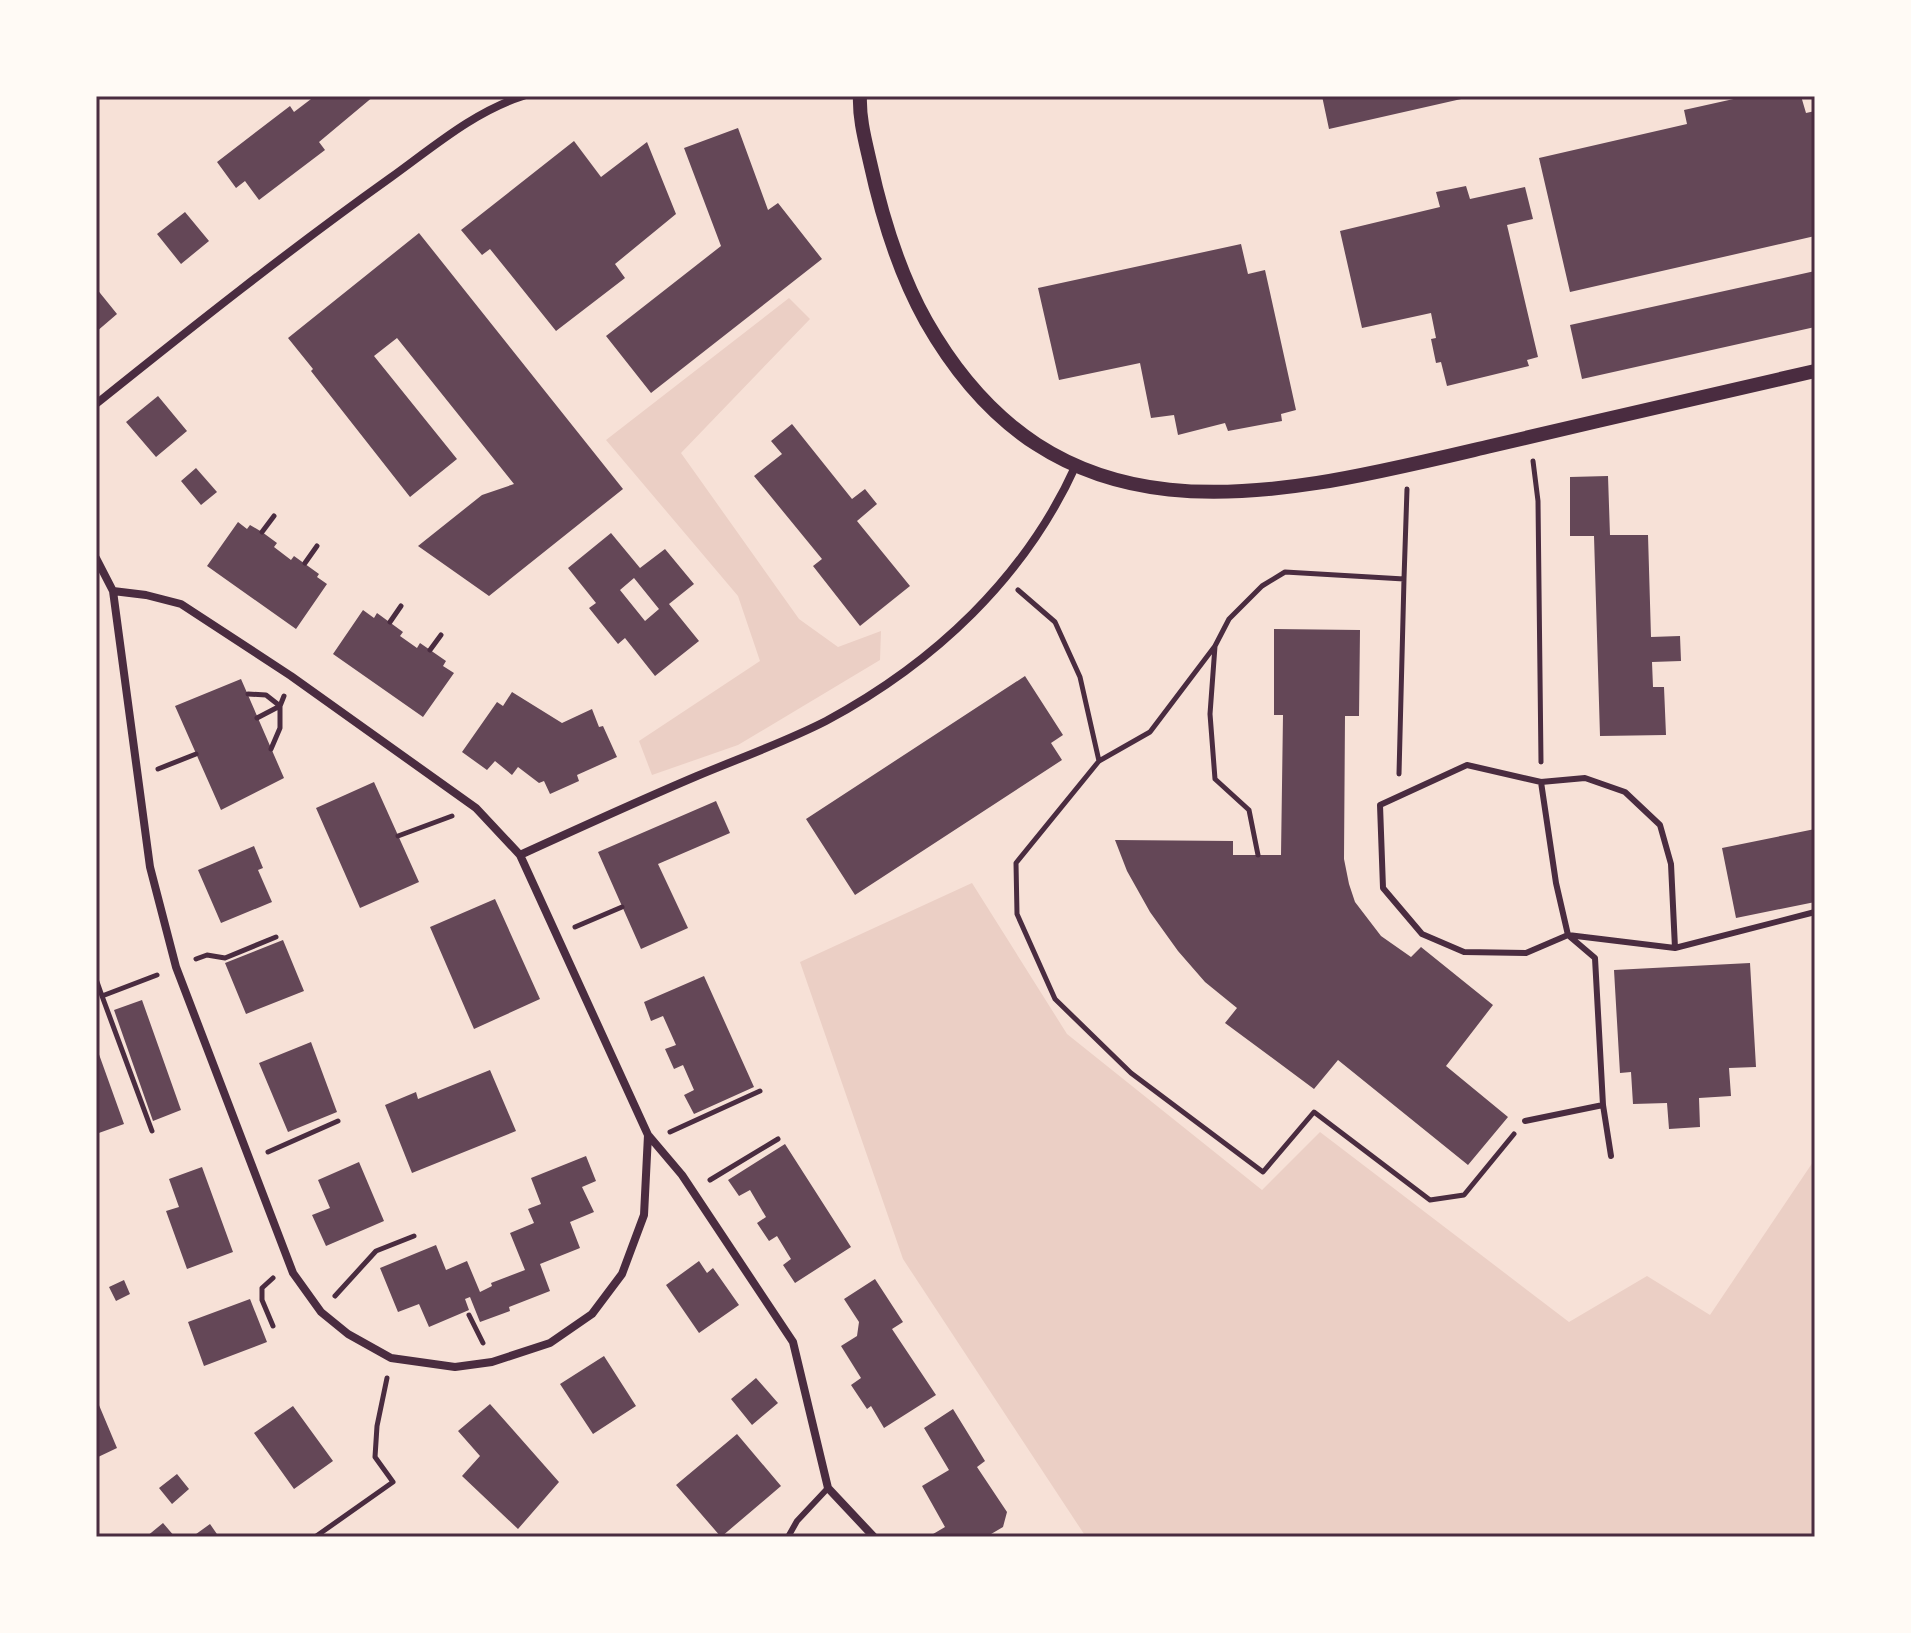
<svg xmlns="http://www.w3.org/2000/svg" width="1911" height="1633" font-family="'Public Sans',sans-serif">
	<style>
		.green { fill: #ebcfc5 }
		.building { fill: #644757; fill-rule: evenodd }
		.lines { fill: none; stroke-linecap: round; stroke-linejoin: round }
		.path { stroke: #4a2c40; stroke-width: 5 }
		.service { stroke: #4a2c40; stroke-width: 6 }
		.minor { stroke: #4a2c40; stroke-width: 8 }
		.tertiary { stroke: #4a2c40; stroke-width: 14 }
		.neatline { fill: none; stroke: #4a2c40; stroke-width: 3 }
	</style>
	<rect width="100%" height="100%" fill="#f7e1d7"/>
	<path class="green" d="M789,298L810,319L681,453L799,619L838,647L881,631L880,660L738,745L652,775L639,741L760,661L738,596L606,440Z
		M972,883L1067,1034L1262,1190L1320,1132L1569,1322L1647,1276L1710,1315L1815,1159V1537H1086L903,1259L800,962Z"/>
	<path class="building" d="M315,96H374L319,142L325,150L259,200L245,181L236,188L217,162L290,106L294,112Z
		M1322,96H1470V97L1329,129Z
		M1747,96H1801L1806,113L1815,111V236L1570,292L1539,158L1687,124L1684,110Z
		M738,128L768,210L778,203L822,259L651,393L606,336L721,246L684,148Z
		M574,141L601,177L647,142L676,214L615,264L625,278L556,331L490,249L482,255L461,230Z
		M1466,186L1470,199L1525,187L1533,219L1507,225L1538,357L1527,360L1529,366L1447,386L1441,362L1436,363L1431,339L1436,338L1431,313L1362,328L1340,231L1440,207L1436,192Z
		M185,212L209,241L181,264L157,234Z
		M419,233L623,489L489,596L418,546L482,495L514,484L397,338L374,356L457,459L410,497L311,371L313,369L288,338Z
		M1241,244L1248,274L1265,270L1296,410L1281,414L1282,421L1228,431L1225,423L1178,435L1174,415L1151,418L1140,363L1059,380L1038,288Z
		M1815,271V327L1582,379L1570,325Z
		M96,288L117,314L96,332Z
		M158,396L187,431L156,457L126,422Z
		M792,424L852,499L865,489L877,504L857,521L910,586L860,626L813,566L822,559L754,476L782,454L771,441Z
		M196,468L217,492L201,505L181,481Z
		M1608,476L1610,535H1648L1651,637L1680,636L1681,661L1652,662L1653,687H1664L1666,735L1600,736L1594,536H1570V477Z
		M238,522L247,529L250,525L262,532L277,543L274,547L291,560L294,556L319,574L317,577L327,584L296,629L207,566Z
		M611,533L640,568L665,549L694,584L669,604L699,641L655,676L625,638L618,644L589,608L596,603L568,568ZM634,578L659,609L645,621L620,590Z
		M363,610L374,618L377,613L403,632L400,636L417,648L420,643L446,661L443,666L454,673L423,717L333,654Z
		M1274,629L1360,630L1359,716H1345L1344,859L1349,884L1355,902L1381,936L1411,957L1421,947L1493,1005L1446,1066L1508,1117L1468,1165L1338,1060L1314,1089L1225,1023L1237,1008L1205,982L1178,951L1150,912L1127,871L1115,840L1233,841V855H1281L1283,715H1274Z
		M1025,676L1063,735L1051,743L1062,760L855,895L806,819Z
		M241,679L284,778L221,810L175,706Z
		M512,692L562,723L592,709L599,727L603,726L617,757L577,775L579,781L550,794L544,781L539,783L518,767L512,775L495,761L487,770L462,752L497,702L503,706Z
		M374,782L419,882L360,908L316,808Z
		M716,801L730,833L658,864L688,928L641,949L598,852Z
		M1815,829V902L1736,918L1722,848Z
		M254,846L263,868L258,870L272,902L221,923L198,870Z
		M495,899L540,999L474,1029L430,927Z
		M283,940L304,991L246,1014L225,963Z
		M1750,963L1756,1067L1729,1068L1731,1096L1699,1098L1700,1127L1669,1129L1667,1103L1633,1104L1631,1072L1620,1073L1614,970Z
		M704,976L754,1087L694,1114L684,1095L694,1090L683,1065L674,1069L665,1049L676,1045L663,1016L651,1021L644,1002Z
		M142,1000L181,1110L153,1121L114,1010Z
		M311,1042L337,1112L288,1132L259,1063Z
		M96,1046L124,1124L96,1134Z
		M490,1070L516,1131L412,1173L385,1105L416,1092L418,1099Z
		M785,1144L851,1247L795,1283L783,1265L791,1259L777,1236L769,1241L757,1223L766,1217L750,1190L739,1196L728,1180Z
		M586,1156L596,1181L582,1187L594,1212L570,1222L580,1248L540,1264L550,1291L509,1307L510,1311L480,1322L470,1297L465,1299L469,1310L429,1327L419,1304L398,1312L380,1268L436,1245L446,1270L467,1261L480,1292L492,1286L491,1283L525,1270L510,1233L534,1223L528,1209L541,1204L531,1178Z
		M359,1162L384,1221L326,1246L312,1215L330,1208L318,1180Z
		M202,1167L233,1252L187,1269L166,1211L179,1207L169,1179Z
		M699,1261L707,1273L713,1268L739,1305L699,1333L666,1285Z
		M875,1279L903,1322L892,1329L936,1395L884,1428L871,1406L867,1409L851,1385L861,1378L841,1346L857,1336L859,1322L844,1299Z
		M124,1280L130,1294L116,1301L109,1287Z
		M250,1299L267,1342L204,1366L188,1322Z
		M604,1356L636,1406L593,1434L560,1384Z
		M756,1378L778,1403L752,1425L731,1399Z
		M96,1398L117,1448L96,1458Z
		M490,1404L559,1482L518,1529L462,1476L480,1456L458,1431Z
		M293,1406L333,1461L294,1489L254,1433Z
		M953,1409L985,1461L977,1467L1007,1512L1003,1527L986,1537H928L945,1527L922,1486L949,1470L924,1428Z
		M737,1434L781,1486L721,1537L676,1485Z
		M177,1474L189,1489L172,1504L159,1488Z
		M163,1523L175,1537H146Z
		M210,1524L219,1537H192Z"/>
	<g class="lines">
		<path class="path" d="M1533,461L1538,501L1541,762
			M262,532L274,516
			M305,563L317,546
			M1404,579L1407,489
			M1018,590L1055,622L1080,677L1099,761
			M390,622L401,606
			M1215,646L1150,732L1099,761L1016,863L1017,914L1055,999L1131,1073L1263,1172L1314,1112L1430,1200L1464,1195L1514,1134
			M430,650L441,635
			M248,694L266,695L280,706L284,696
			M257,718L280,706V728L271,749
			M158,769L196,754
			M398,836L452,816
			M1258,855L1249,810L1215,779L1210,714L1215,646L1229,619L1262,586L1285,572L1404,579L1399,774
			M575,927L622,907
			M196,959L207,955L225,958L276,937
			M96,979L102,996
			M152,1131L102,996L157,975
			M670,1132L760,1091
			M268,1152L338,1121
			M710,1180L778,1139
			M273,1278L262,1288V1300L273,1326
			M335,1296L376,1251L414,1236
			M469,1315L483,1343
			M315,1537L393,1482L375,1457L377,1426L387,1378"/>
		<path class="service" d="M1541,782L1556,883L1568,935L1595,958L1603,1105L1611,1156
			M1675,948L1671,864L1660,825L1625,792L1585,778L1541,782L1467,765L1380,805L1383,888L1422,934L1464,952L1526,953L1568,935L1675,948L1815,912
			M1525,1121L1603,1105
			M788,1537L797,1521L828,1488"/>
		<path class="minor" d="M96,404C192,327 289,250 390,178C432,148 473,112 523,96
			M96,558L113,591L150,867L176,967L293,1273L321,1312L348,1334L391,1358L455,1367L492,1362L550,1343L592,1314L622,1274L644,1215L648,1135L520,855L476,808L291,676L181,604L146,595L113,591
			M520,855C579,828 638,801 697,776C740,758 785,742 826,721C934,663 1025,578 1076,465
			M649,1136L682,1175L793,1342L828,1488L874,1537"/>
		<path class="tertiary" d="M860,96C859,118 865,140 870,162C882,217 898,271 926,321C1059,555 1274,497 1491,446C1599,421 1707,395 1815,371"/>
	</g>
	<rect width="1911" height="1633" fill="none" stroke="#fffaf5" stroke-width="196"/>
	<rect x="98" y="98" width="1715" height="1437" class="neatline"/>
</svg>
